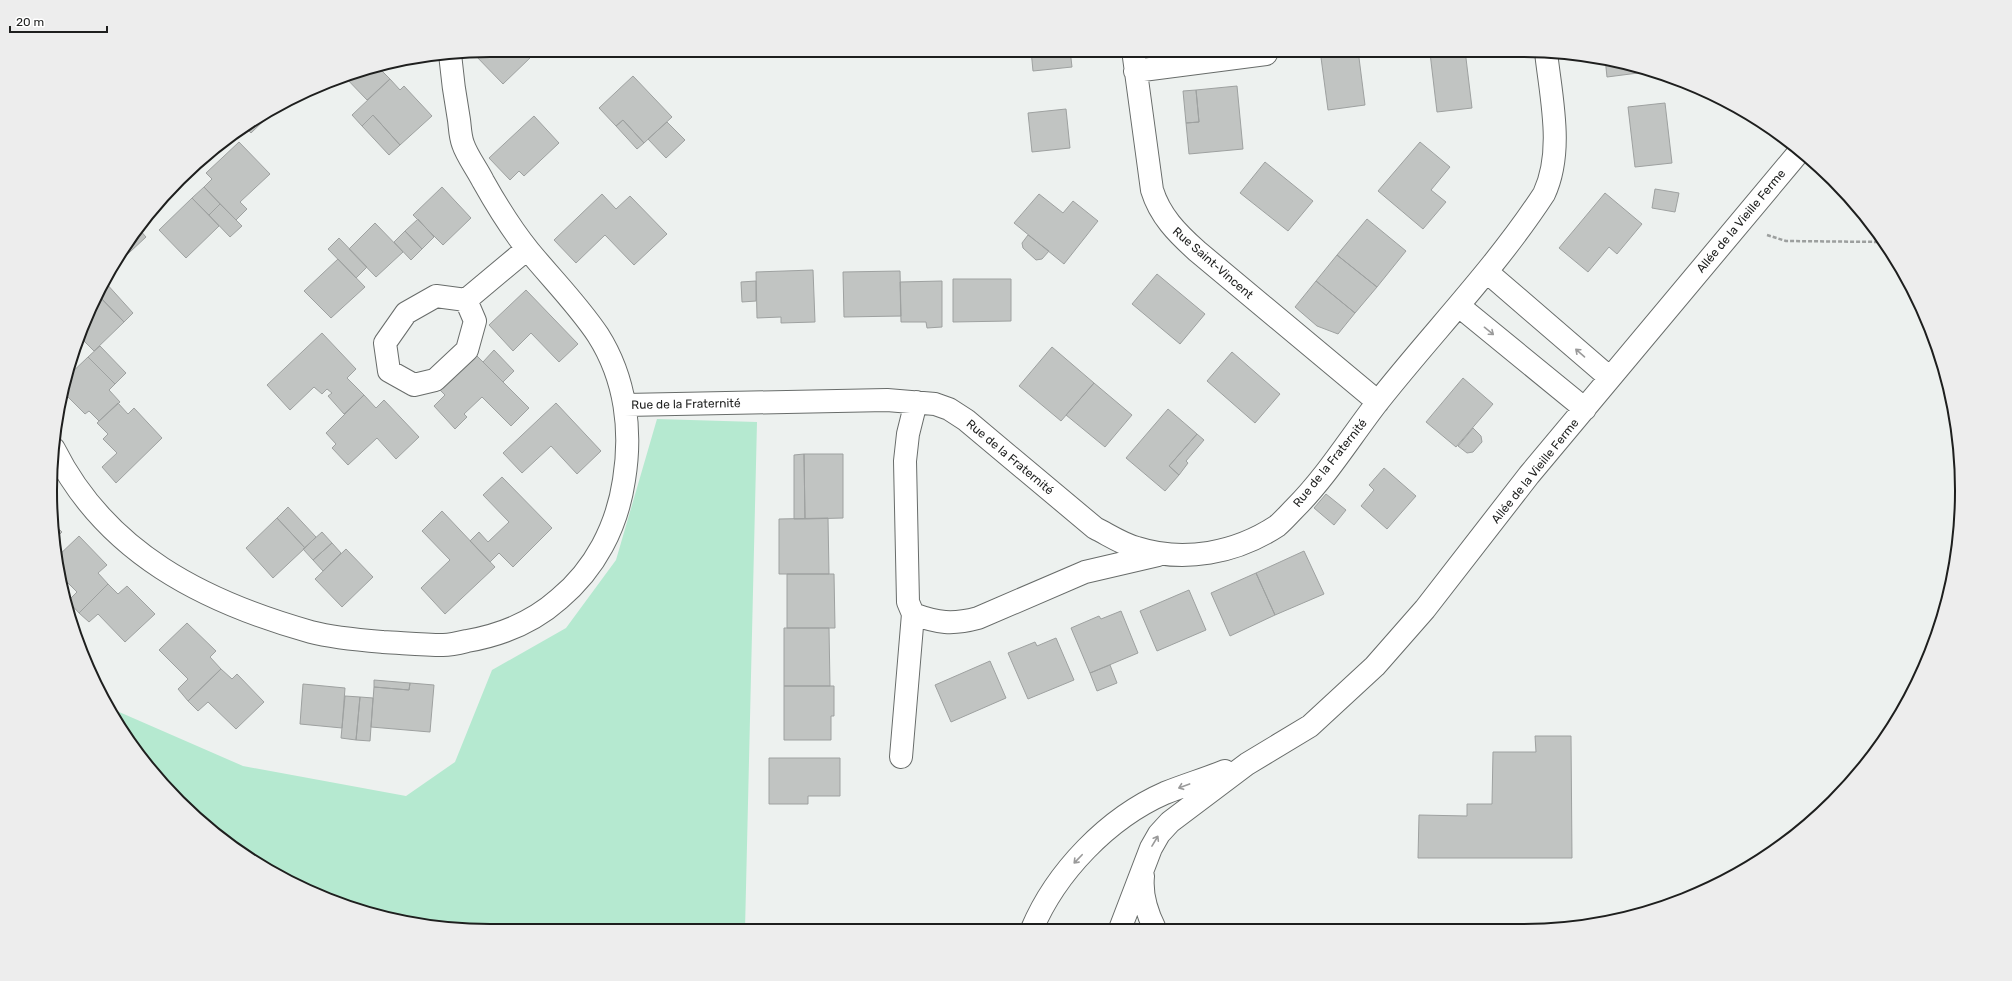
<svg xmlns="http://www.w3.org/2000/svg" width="2012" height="981" font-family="Rubik,sans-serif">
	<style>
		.green { fill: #b5e9d0 }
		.building { fill: #c1c4c2; stroke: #9ea1a0 }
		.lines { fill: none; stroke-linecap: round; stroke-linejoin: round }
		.street-casing { stroke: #686c6a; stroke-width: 24 }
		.path { stroke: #9c9f9e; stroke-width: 2.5; stroke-dasharray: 4 2; stroke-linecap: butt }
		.street { stroke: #fff; stroke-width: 22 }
		.oneway { stroke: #9a9a9a }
		.labels { text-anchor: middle; stroke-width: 3.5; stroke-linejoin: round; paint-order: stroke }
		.street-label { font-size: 12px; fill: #1e1f1e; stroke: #fff }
		.rim { fill: none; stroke: #1e1f1e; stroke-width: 2 }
	</style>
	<rect width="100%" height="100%" fill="#edf1ef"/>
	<path class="green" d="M657,419L757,422L745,930L490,931L404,922L322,897L246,857L179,802L141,758L110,708L243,766L406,796L455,762L492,670L566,628L616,560Z"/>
	<path class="building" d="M490,50H524L531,57L503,84L474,54L477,51Z
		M1031,50H1070L1072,67L1033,71Z
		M1320,50H1358L1365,105L1328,110Z
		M1465,50L1472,108L1437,112L1430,53Z
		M1605,58L1646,70V72L1607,77Z
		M383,64L379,68L390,79L367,100L344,76Z
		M633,76L672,117L644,143L623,120L616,126L599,108Z
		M390,79L400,90L404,86L432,116L400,145L373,115L362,126L352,115Z
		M1237,86L1243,149L1189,154L1186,123L1199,122L1196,90Z
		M1196,90L1199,122L1186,123L1183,91Z
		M1665,103L1672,163L1635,167L1628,107Z
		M277,106L278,107L251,133L244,126Z
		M1066,109L1070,148L1032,152L1028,113Z
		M373,115L400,145L389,155L362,126Z
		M534,116L559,143L524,176L519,171L510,180L489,158Z
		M623,120L644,143L637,149L616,126Z
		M667,122L685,140L666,158L648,139Z
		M239,142L270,174L240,202L247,209L236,220L204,187L212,179L206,173Z
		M1420,142L1450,167L1431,190L1446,202L1423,229L1378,191Z
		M1265,162L1313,201L1288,231L1240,193Z
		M204,187L220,204L209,215L192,198Z
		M442,187L471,218L443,245L413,215Z
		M1655,189L1679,193L1675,212L1652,208Z
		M1605,193L1642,224L1617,254L1609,247L1588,272L1559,248Z
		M602,194L616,209L630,196L667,234L634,265L605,235L576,263L554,240Z
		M1039,194L1063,213L1073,201L1098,221L1064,264L1014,223Z
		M192,198L219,226L186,258L159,230Z
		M220,204L242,226L230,237L209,215Z
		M418,219L434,237L422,249L405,231Z
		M1367,219L1406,251L1377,287L1337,255Z
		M375,223L403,252L376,277L349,249Z
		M138,228L146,237L115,266L114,265L124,246Z
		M405,231L422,249L411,260L394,242Z
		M1028,235L1049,251L1042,259L1036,260L1023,248L1022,243Z
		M339,238L367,267L356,278L328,249Z
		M1337,255L1377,287L1355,313L1316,281Z
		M338,259L365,287L331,318L304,291Z
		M813,270L815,322L781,323V317L757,318L756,272Z
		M900,271L901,316L844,317L843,272Z
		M1157,274L1205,314L1180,344L1132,304Z
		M953,279H1011V321L953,322Z
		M756,281V301L742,302L741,282Z
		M942,281V327L927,328L926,322H901L900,282Z
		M1316,281L1355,313L1338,334L1317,326L1295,307Z
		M105,282L133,313L124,322L98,295Z
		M526,290L578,344L559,362L531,333L513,351L489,325Z
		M98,295L124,322L94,351L79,336L83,322Z
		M322,333L356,369L347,378L364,395L344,414L328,396L332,393L327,389L322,394L314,387L290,410L267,385Z
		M100,346L126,373L115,384L88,357Z
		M1052,347L1094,383L1061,421L1019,386Z
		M494,350L514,371L503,382L483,362Z
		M1232,352L1280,394L1255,423L1207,381Z
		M476,355L529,408L511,426L482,397L464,414L467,417L455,429L434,406L445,395L440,390Z
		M88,357L115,384L109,390L120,402L99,421L89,411L85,414L62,391L66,378Z
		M1463,378L1493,404L1456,447L1426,422Z
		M1094,383L1132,415L1105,447L1066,415Z
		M364,395L376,408L384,400L419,437L396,459L377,438L348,465L332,448L336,444L326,433Z
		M118,403L128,414L134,408L162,438L116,483L102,467L117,453L103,439L108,434L97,423Z
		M556,403L601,451L577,474L551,446L522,473L503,453Z
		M1168,409L1197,434L1169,466L1179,475L1165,491L1126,458Z
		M1473,428L1481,436L1482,442L1473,452L1467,453L1458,446Z
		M1197,434L1204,440L1186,461L1188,463L1179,475L1169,466Z
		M804,454L805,519H794V455Z
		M804,454H843V518L805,519Z
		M1384,468L1416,496L1387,529L1361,506L1374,490L1369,485Z
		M502,477L552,528L513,567L499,553L490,562L470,541L479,532L488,542L509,522L483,495Z
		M1326,494L1346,510L1334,525L1314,508Z
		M288,507L316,537L305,548L277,518Z
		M442,511L495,567L445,614L421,588L450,560L422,531Z
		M277,518L305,548L273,578L246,548Z
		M828,518L829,574H779V519Z
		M52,522L62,532L53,541Z
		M322,532L332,543L313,560L303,549Z
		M79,536L107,565L98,573L108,584L79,613L68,601L77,592L60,575L56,558Z
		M332,543L341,553L323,571L313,560Z
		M346,549L373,577L342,607L315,579Z
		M1304,551L1324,594L1275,615L1256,573Z
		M1256,573L1275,615L1230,636L1211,593Z
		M787,574H834L835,628H787Z
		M108,584L118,594L127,586L155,614L125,642L98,614L89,622L79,613Z
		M1189,590L1206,630L1157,651L1140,611Z
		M1121,611L1138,653L1090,673L1071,628L1099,616L1101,619Z
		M187,623L216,651L210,657L221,669L188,701L178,689L188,679L159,650Z
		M784,628H829L830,686H784Z
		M1056,638L1074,680L1028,699L1008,653L1035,642L1037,646Z
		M990,661L1006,698L951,722L935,685Z
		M1110,665L1117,683L1097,691L1090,673Z
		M221,669L232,679L237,674L264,702L236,729L208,702L198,711L188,701Z
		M374,680L410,683L409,690L374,687Z
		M410,683L434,685L430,732L371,727L374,687L409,690Z
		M303,684L345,688L342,728L300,724Z
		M784,686H834V716H831V740H784Z
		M345,696L360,697L356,740L341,738Z
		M360,697L373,698L370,741L356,740Z
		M1535,736H1571L1572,858H1418L1419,815L1467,816V804H1492L1493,752H1536Z
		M769,758H840V796H808V804H769Z"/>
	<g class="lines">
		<g class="street-casing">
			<path id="street" d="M1133,50L1152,190C1160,216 1177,233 1197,251L1378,402
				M1135,71L1266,54
				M1487,272L1610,378
				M466,300L475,321L467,350L435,380L414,385L389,371L385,343L406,313L436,296L466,300L527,249
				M1459,306L1585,409
				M916,402L908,434L905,461L908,602L913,614C938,623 952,625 978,618L1085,572L1158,555
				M625,405L887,400L935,404L949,409L966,420L1095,528C1109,535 1122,544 1137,548C1184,563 1236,553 1277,526C1283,521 1289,514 1295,508C1326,477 1350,438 1377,403C1432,333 1495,269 1544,194C1564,151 1551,98 1546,52
				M54,449C106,553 204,602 311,632C334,638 359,640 383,642C403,643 423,645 443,645C451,645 459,643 467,641C502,635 532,623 559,599C595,569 617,527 624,480C632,431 626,379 598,335C578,305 552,279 529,251C511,229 497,206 483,181C477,169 467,156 463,144C460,136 460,127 459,120C455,98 452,76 450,54
				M901,757L913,614
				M1143,876C1141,895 1147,913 1155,929
				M1032,929C1056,872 1108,818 1165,793C1185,785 1205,779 1225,771
				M1120,929L1151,848L1159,834L1170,822L1247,764L1310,726L1375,666L1425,609L1529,475L1799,152"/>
		</g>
		<path class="path" d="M1767,235L1786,241L1885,242"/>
		<use href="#street" class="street"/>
	</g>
	<defs><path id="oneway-shaft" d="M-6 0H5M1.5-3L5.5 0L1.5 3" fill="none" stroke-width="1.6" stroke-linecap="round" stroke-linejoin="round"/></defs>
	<g class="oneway">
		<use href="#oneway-shaft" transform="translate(1489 331) rotate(39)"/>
		<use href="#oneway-shaft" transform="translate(1580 353) rotate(-139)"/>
		<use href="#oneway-shaft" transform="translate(1184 786) rotate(160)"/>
		<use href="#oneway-shaft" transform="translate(1155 841) rotate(-59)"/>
		<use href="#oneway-shaft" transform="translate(1078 859) rotate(134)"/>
	</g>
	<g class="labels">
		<g class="street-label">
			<text transform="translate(1741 221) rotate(-50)" y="4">Allée de la Vieille Ferme</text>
			<text transform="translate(1213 263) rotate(41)" y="4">Rue Saint-Vincent</text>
			<text transform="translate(686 404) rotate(-1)" y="4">Rue de la Fraternité</text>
			<text transform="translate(1010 457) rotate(40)" y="4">Rue de la Fraternité</text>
			<text transform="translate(1330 463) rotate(-51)" y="4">Rue de la Fraternité</text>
			<text transform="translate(1535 471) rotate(-51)" y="4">Allée de la Vieille Ferme</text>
		</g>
	</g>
	<path d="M0 0H2012V981H0ZM490 57H1522A433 433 0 0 1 1955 490V491A433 433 0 0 1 1522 924H490A433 433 0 0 1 57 491V490A433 433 0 0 1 490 57Z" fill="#ededed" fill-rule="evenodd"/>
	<path class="rim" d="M490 57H1522A433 433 0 0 1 1955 490V491A433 433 0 0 1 1522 924H490A433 433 0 0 1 57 491V490A433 433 0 0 1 490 57Z"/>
	<path d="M10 26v6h97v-6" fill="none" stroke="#1e1f1e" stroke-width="2"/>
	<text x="16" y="26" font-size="12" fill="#1e1f1e" stroke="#ffffff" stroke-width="3" paint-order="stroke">20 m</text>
</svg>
